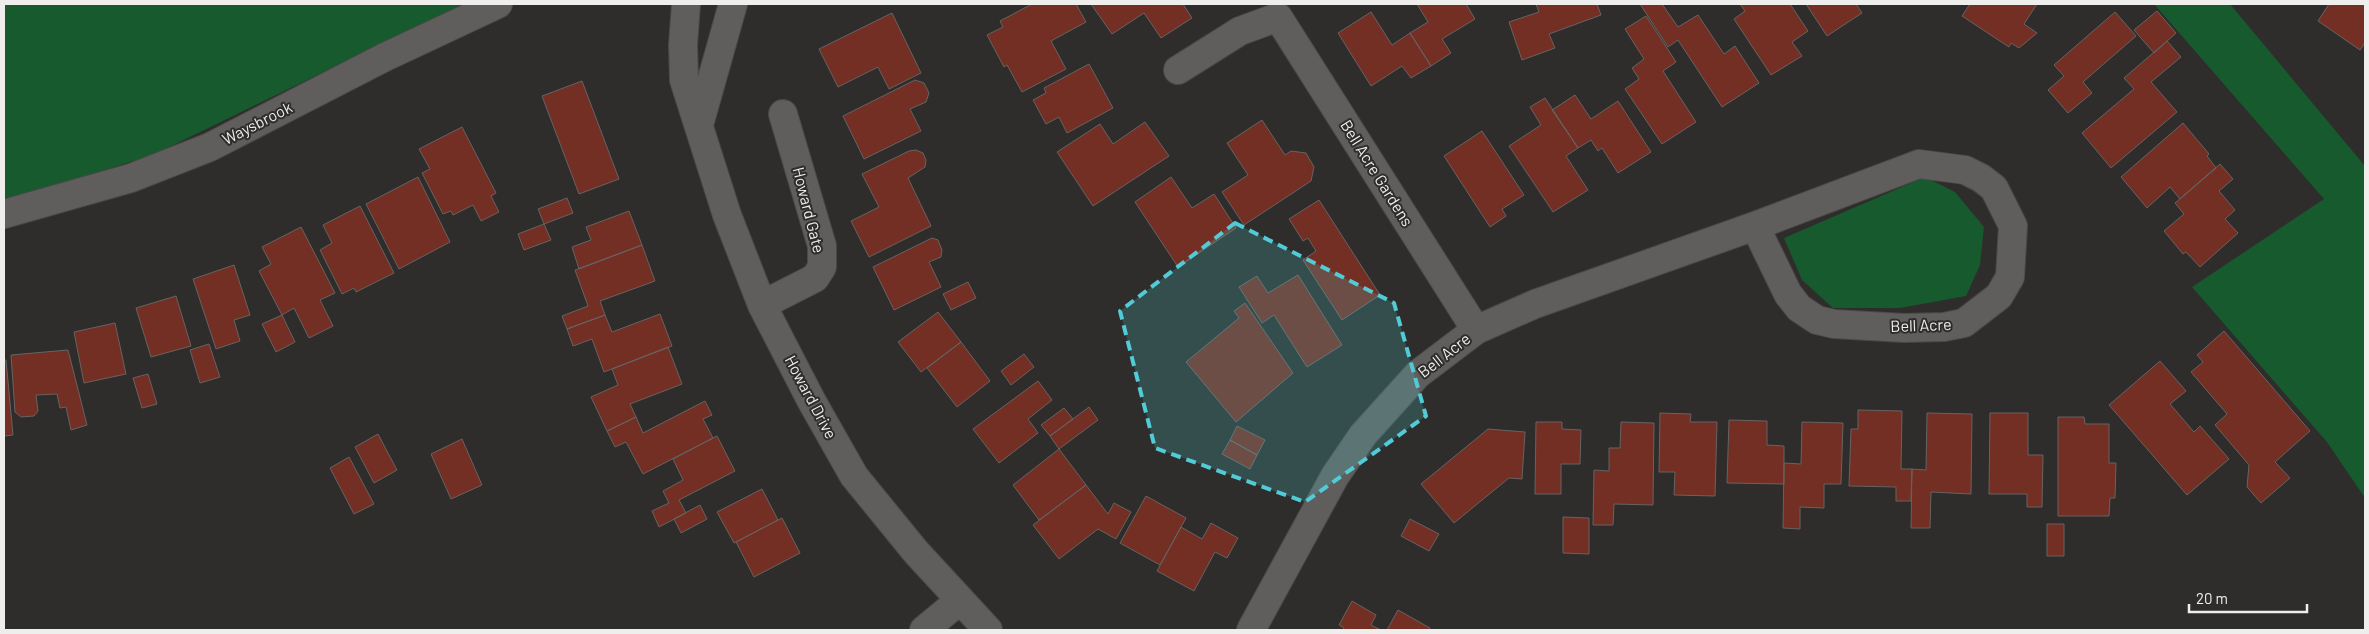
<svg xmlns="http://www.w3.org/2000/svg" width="2369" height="634" font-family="Barlow,sans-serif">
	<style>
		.green { fill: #175a2e }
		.building { fill: #742f24; stroke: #676362 }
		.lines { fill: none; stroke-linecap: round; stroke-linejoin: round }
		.minor-casing { stroke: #4a4947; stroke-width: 30 }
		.minor { stroke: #5f5e5c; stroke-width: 28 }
		.marked { fill: #52cbd7; fill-opacity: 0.2; stroke: #52cbd7; stroke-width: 4; stroke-dasharray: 10 6; stroke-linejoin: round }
		.labels { text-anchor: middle; stroke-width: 4; stroke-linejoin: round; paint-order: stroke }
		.street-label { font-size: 16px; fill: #eeeeec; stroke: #2e2d2b }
	</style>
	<rect width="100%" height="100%" fill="#2e2d2b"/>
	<path class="green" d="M4,4H463L155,154L26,195L4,198Z
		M2154,4H2230L2365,166V498L2327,442L2192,287L2324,199Z
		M1925,177L1955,192L1984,227L1980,265L1966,296L1900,308H1833L1802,280L1784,238Z"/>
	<path class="building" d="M1032,4H1076L1086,22L1051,41L1066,69L1022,92L1007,65L1004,67L987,35L1003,27L1000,21Z
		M1091,4H1183L1192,18L1161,38L1144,13L1112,34Z
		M1417,4H1466L1475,19L1442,39L1451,53L1431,66L1410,33L1428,22Z
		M1536,4H1597L1601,15L1549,34L1555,48L1522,60L1509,22L1539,12Z
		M1640,4H1662L1678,27L1698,15L1724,54L1735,46L1759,83L1722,107L1678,40L1668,47Z
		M1740,4H1790L1808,31L1792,42L1802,56L1771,75L1734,19L1745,11Z
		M1806,4H1856L1862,13L1827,36Z
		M1970,4H2037L2024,24L2037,33L2019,48L2011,43L2009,47L1962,16Z
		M2329,4H2365V43L2360,50L2318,21Z
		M2157,11L2176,33L2154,53L2134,30Z
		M1371,12L1392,45L1410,33L1431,66L1411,78L1402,66L1371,86L1338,33Z
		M2115,12L2136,36L2083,82L2092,93L2068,113L2048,90L2064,76L2054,65Z
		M892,13L921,73L889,89L878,67L838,87L819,49Z
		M1646,16L1676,62L1663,71L1696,122L1662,144L1625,89L1639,79L1632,68L1644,59L1625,29Z
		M2167,41L2181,57L2151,82L2177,112L2111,168L2082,133L2134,89L2124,78Z
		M1089,64L1113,108L1067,133L1059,117L1046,124L1033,100L1046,93L1044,88Z
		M915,80L924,83L929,93L926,102L910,109L921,131L864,159L843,116Z
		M582,81L619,179L579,194L542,96Z
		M1575,95L1591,119L1618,101L1651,152L1618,173L1602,148L1598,151L1591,140L1578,148L1552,110Z
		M1545,98L1578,148L1566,156L1588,190L1553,212L1509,146L1541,125L1530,107Z
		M1262,120L1285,155L1291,151L1306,153L1314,167L1311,181L1244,225L1222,192L1248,175L1227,143Z
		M1145,122L1169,156L1093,206L1057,152L1100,124L1113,144Z
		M2183,123L2209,154L2207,156L2216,168L2180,199L2170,187L2147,208L2121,177Z
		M462,127L496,193L491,196L499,212L481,221L473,205L453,215L451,211L443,214L422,173L430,169L419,149Z
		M1482,131L1524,195L1502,209L1506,216L1490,227L1444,156Z
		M916,150L923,153L926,160L925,167L908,178L931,226L869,257L851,221L879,207L862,174L909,151Z
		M2220,164L2233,179L2219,191L2235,210L2225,219L2238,233L2200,267L2186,252L2183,254L2164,231L2184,214L2175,203Z
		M418,177L450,242L399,269L366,204Z
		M1171,177L1192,208L1214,194L1236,228L1178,267L1135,202Z
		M567,198L573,213L544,224L538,209Z
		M1319,200L1380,295L1342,320L1303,260L1316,251L1308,238L1303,241L1289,219Z
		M360,206L394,273L356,292L354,288L342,294L320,250L332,243L323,225Z
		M629,211L642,245L579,269L572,247L591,240L586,227Z
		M544,224L551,240L524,250L518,234Z
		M301,227L335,293L320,300L333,326L309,338L294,308L282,315L259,271L271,264L262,247Z
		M932,238L938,240L942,250L941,257L929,262L941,287L894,310L873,267Z
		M642,245L655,281L600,301L605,315L567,329L562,316L588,306L575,270Z
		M234,265L250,315L234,320L240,341L216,349L193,279Z
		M1298,275L1342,345L1307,367L1274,315L1262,323L1239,287L1257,276L1268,293Z
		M968,282L976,298L951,310L943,294Z
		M176,296L191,346L151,357L136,308Z
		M1245,303L1293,373L1236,422L1186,362L1239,318L1234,311Z
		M938,312L961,342L921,372L898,342Z
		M660,314L672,346L604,372L592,339L573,346L567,329L605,315L612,332Z
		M282,315L295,342L276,352L262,324Z
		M115,323L126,374L84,383L74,332Z
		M2224,331L2310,431L2275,462L2290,478L2261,503L2247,487L2249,465L2215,425L2227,414L2191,372L2203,362L2197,355Z
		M961,342L990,381L957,407L927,368Z
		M209,344L220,377L200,383L190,350Z
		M668,347L682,384L630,404L636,417L607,431L591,397L618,385L612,369Z
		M68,350L87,425L71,430L66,407L60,408L57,394L36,395L38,411L34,416L21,417L15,412L11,355Z
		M1024,354L1034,367L1011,385L1001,371Z
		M4,360H6L13,435L4,436Z
		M2160,361L2186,391L2170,404L2194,432L2200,426L2229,459L2187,495L2109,405Z
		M148,374L157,404L142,408L133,378Z
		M1038,381L1052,400L1028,419L1038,433L999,463L973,429Z
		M705,401L712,415L703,419L713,438L643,474L626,442L615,447L607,431L636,417L643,433Z
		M1089,407L1098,420L1059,449L1050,436Z
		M1064,408L1073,419L1050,436L1041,425Z
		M1858,410L1902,411L1901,469H1912L1911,501H1896V487L1849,486L1851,429H1858Z
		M1660,413L1691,414L1690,422H1717L1715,496L1674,495L1675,472H1659Z
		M1927,413L1972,414L1971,494L1931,492L1930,528H1911L1912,469L1926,470Z
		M1990,413H2028V455H2043L2042,507H2027V494H1989Z
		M2058,417H2084L2085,424H2109V463H2116L2115,498H2110L2109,516H2058Z
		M1729,420L1767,421V445L1784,446V484L1727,483Z
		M1536,422H1562V429L1581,430L1580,464H1561V494H1535Z
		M1621,422L1654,423L1653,505L1614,504L1613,525H1593L1594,470L1609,471V448H1620Z
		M1802,422L1843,423L1841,484H1824V508L1800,507V529L1783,528L1784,463L1801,464Z
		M1237,426L1265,440L1257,455L1230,440Z
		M1488,429L1525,432L1522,479L1509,478L1454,523L1421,484Z
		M378,434L397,470L374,483L355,447Z
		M717,436L735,471L679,500L686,513L659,527L652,511L669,503L663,491L683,480L673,459Z
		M462,439L482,485L451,499L431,454Z
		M1230,440L1257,455L1250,469L1222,454Z
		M1059,449L1086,485L1039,520L1013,485Z
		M349,457L374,504L354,514L330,468Z
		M1086,485L1108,514L1114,503L1131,512L1116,539L1098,529L1059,559L1033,525Z
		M762,489L778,520L734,543L717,512Z
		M1146,496L1186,518L1160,565L1120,543Z
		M700,505L707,519L681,533L674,519Z
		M1563,517L1589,518V554L1563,553Z
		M782,518L800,553L754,577L736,542Z
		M1410,519L1439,534L1429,551L1401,536Z
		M1211,523L1238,538L1227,558L1215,552L1194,591L1157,571L1181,527L1202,539Z
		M2047,524H2064V556H2047Z
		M1352,601L1376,615L1371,625L1381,630H1343L1344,628L1339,625Z
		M1398,610L1430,628L1429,630H1387Z"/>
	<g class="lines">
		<g class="minor-casing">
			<path id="minor" d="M686,4L683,45L684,80L727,215L762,305L811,400L854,476L916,552L988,630
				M1178,70L1240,31L1278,17L1476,330
				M699,125L733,4
				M4,214L131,178L210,147L385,57L498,4
				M762,305L815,278L822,267V246L783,114
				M924,630L959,601
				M1251,630L1335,476L1363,435L1418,374L1476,330L1535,304L1755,226L1919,164L1965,170L1981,178L1994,188L2013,226L2010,277L1999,296L1964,323L1944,327L1904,328L1834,324L1817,320L1799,308L1788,294L1755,226"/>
		</g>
		<use href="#minor" class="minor"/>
	</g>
	<path class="marked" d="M1235,223L1394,303L1426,416L1305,502L1155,448L1120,311Z"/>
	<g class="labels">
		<g class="street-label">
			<text transform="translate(257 123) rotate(-27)" y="6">Waysbrook</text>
			<text transform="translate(1377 173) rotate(58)" y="6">Bell Acre Gardens</text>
			<text transform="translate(809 210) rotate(76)" y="6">Howard Gate</text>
			<text transform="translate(1921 325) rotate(-2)" y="6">Bell Acre</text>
			<text transform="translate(1444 355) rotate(-38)" y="6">Bell Acre</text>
			<text transform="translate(811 397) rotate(62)" y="6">Howard Drive</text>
		</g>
	</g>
	<rect width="2369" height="634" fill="none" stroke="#eeeeec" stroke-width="10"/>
	<path d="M2189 604v8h118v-8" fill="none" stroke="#eeeeec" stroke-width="2.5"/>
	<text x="2196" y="604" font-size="15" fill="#eeeeec" stroke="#2e2d2b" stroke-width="4" paint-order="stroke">20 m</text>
</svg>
